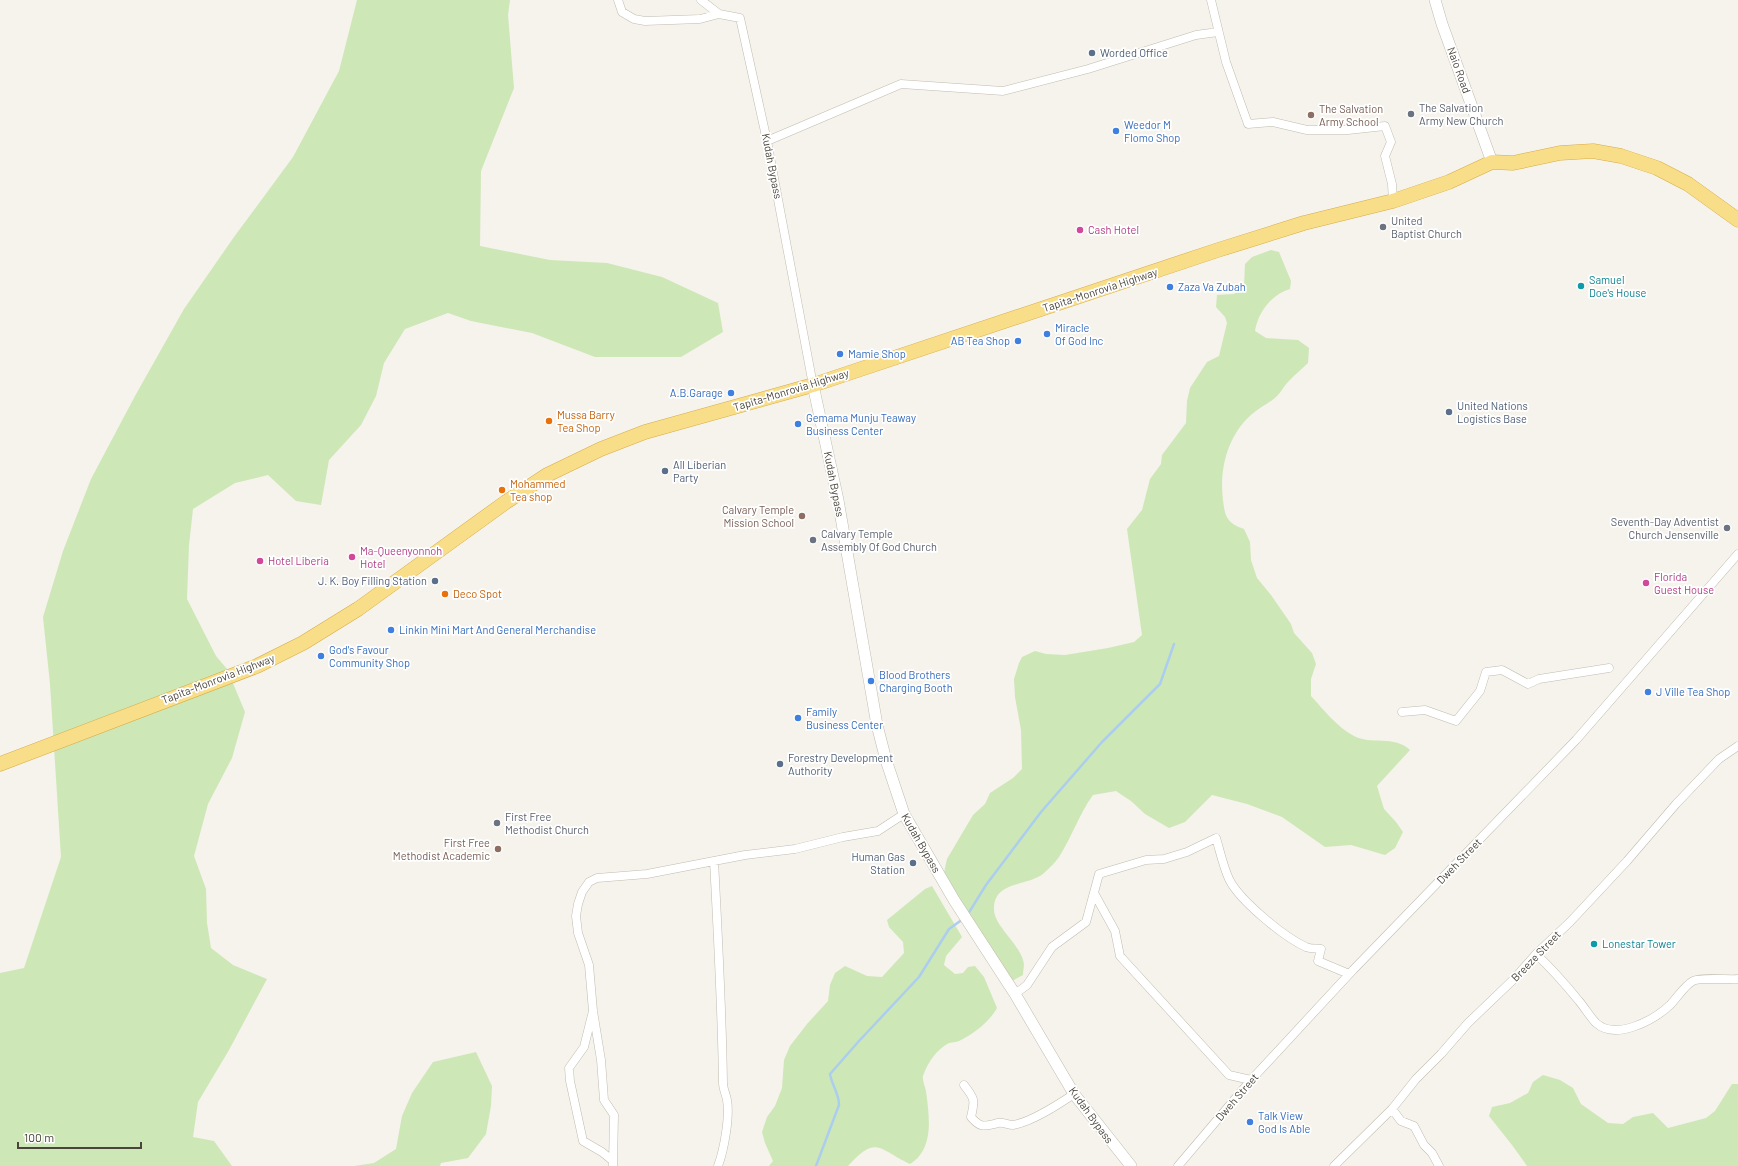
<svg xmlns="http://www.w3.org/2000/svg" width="1738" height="1166" font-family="Barlow,sans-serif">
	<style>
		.green { fill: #cee7b7 }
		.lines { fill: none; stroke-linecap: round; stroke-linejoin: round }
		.stream { stroke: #acceee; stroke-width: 2.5 }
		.minor-casing { stroke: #c1bcaf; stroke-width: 9 }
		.tertiary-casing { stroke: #c1bcaf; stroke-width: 12 }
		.trunk-casing { stroke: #d8ac44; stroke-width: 15 }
		.minor { stroke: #fff; stroke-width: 8 }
		.tertiary { stroke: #fff; stroke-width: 11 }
		.trunk { stroke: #f9de8a; stroke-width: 14 }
		.service-dot { fill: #5c6f8a; stroke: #fff; stroke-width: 1.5 }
		.worship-dot { fill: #6b7280; stroke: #fff; stroke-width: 1.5 }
		.education-dot { fill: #8d6e63; stroke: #fff; stroke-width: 1.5 }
		.shop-dot { fill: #3f7fe0; stroke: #fff; stroke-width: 1.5 }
		.hotel-dot { fill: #d1479c; stroke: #fff; stroke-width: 1.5 }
		.culture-dot { fill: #0f9aa8; stroke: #fff; stroke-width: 1.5 }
		.food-dot { fill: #e8710a; stroke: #fff; stroke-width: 1.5 }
		.labels { text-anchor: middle; stroke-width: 3.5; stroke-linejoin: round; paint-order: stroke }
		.service-label { font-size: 11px; fill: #4e5e75; stroke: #fff; text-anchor: start }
		.street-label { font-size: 11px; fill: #4a453a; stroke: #fff }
		.worship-label { font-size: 11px; fill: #5b616d; stroke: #fff; text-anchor: start }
		.education-label { font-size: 11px; fill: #785e54; stroke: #fff; text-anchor: end }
		.shop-label { font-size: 11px; fill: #366cbe; stroke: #fff; text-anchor: start }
		.hotel-label { font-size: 11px; fill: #b23c85; stroke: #fff; text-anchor: start }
		.culture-label { font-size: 11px; fill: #0d838f; stroke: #fff; text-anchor: start }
		.food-label { font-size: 11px; fill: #c56008; stroke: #fff; text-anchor: start }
	</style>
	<rect width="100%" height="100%" fill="#f5f3ec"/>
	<path class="green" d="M357,0H510L508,15L514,88L481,171L480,246L550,260L607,263L662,277L718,303L723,332L681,357H595L532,333L471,321L448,313L405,329L384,363L376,396L361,425L329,460L321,505L296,501L268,475L235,483L193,509L189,545L187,599L216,656L227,669L245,712L232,758L208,804L194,856L206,889L207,923L211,948L233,965L267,979L229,1050L198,1102L193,1137L214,1141L232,1166H0V973L24,968L61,857L50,684L43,617L63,551L91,479L135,396L184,309L234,237L293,157L339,71Z
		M1271,250L1279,252L1291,281L1290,289C1272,294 1258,312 1255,331L1266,338L1298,340L1309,348L1308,363C1302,369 1294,375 1288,382C1284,386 1281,392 1277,396C1270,403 1260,407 1252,414C1228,435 1219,468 1223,500C1225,517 1227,523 1244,529L1250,542L1251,560L1257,578L1271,595L1291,624L1294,633L1312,653L1316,664L1311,679V696C1324,710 1337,727 1354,736C1370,745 1395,735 1410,750L1377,786L1384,809L1396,822L1403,832L1395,848L1385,855L1351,845L1325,847L1282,817L1247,804L1212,795L1185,822L1169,828L1145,814L1131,801L1116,791L1093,795C1079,814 1072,837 1059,857C1055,863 1049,868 1044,873C1028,887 993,880 994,910C994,925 1019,944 1023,960C1025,964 1023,970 1023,975L1012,981L943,877L947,859L973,815L985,804L990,793L1013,778L1022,769L1021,730L1015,697L1014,679L1019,663L1022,657L1035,651L1046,654L1065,655L1108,648L1134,642L1142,635L1127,529L1142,510L1150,479L1161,464L1162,455L1186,423L1187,401L1190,388L1207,362L1219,356L1227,323L1225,317L1216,307L1217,295L1234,294L1244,286L1245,264L1252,257Z
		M932,886L962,937L946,956L944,965L955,974L963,973L968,967L975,966L984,977L997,1008C990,1021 975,1033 961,1040C958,1042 953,1042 949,1043C936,1050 928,1062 923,1076C922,1080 925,1086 926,1091C929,1115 935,1149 910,1164C879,1150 877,1134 848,1166H769L773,1161L765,1143L762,1132L767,1117L775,1106L782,1088L784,1060L790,1046L807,1024L828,1001L830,985L835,973L845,966L867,976L882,977L904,953L903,942L889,927L887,920L925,889Z
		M476,1052L492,1086L491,1106L486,1134L468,1158L441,1163L440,1166H354L374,1163L396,1149L402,1116L412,1093L433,1062Z
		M1543,1075L1560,1080L1573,1088L1581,1104L1608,1123L1623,1124L1633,1117L1653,1113L1668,1128L1706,1118L1715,1111L1732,1084H1738V1166H1527L1512,1145L1489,1116L1492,1107L1510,1103L1528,1093L1533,1082Z"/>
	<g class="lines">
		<path class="stream" d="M968,914L986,885L1041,812L1102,742L1160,684L1174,644
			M816,1166L839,1105C839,1093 832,1086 830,1074L859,1041L919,977L949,929L963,919"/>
		<g class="minor-casing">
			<path id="minor" d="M618,0L622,12L634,19L645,21L700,19L719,14L740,18L767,141L813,385
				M701,0L719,14
				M1211,0L1226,62L1248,124L1273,122L1307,130H1348L1385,126L1391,142L1385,156L1392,184L1393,201
				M767,141L901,84L1003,91L1088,69L1196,35L1218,32
				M1402,712L1425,710L1456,721L1480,691L1486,672L1502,670L1528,684L1539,679L1609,668
				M714,861C718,935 722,1009 723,1083C723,1089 726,1094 727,1100C730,1117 724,1150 718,1166
				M1094,893L1115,931L1120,956L1229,1075L1251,1080
				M1536,954C1552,969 1566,985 1579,1001C1585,1008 1590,1017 1596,1023C1616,1041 1654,1020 1670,1005C1676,999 1685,985 1693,981C1699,977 1729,980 1738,979
				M1015,994L1027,985L1052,947L1086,922L1099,874L1146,860L1164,859L1187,852L1216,838C1220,851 1223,866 1229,879C1239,900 1284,937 1306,947C1310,949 1316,948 1321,949L1318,961L1349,974
				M592,1015L584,1047L569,1068L570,1081L583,1141L602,1152L613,1161
				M964,1085C975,1099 975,1100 971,1117C981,1129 985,1126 998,1123C1003,1122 1008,1125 1013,1125C1032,1122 1059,1104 1074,1094
				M1392,1109L1401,1121L1414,1126L1424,1145L1432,1153L1439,1166
				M613,1166L614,1115L604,1100L601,1060L593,1011L589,965L578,933L576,916L578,904L582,892L589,882L597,878L647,874L745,855L795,849L843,837L878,831L904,814
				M1178,1166L1251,1080L1353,970L1576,740L1738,554
				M1334,1166L1392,1109L1416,1079L1441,1054L1468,1023L1515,978L1536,954L1570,922L1627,861L1676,804L1719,759L1738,746"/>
		</g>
		<g class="tertiary-casing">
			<path id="tertiary" d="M1435,0L1442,24L1492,162
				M813,385L838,500L877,725L886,760L904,814L954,900L1015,994L1074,1094L1131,1166"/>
		</g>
		<g class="trunk-casing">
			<path id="trunk" d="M0,764L257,666L303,643L358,609L506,502L547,475L601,449L645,432L813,385L1218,250L1304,223L1393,201L1449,182L1492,162L1513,163L1560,153L1593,151L1621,156L1657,168L1688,184L1738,220"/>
		</g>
		<use href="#minor" class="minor"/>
		<use href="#tertiary" class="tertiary"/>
		<use href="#trunk" class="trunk"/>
	</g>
	<g class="service-dot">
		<circle cx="1092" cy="53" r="4"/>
		<circle cx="1449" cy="412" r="4"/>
		<circle cx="665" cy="471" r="4"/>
		<circle cx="435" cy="581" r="4"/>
		<circle cx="780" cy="764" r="4"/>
		<circle cx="913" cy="863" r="4"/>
	</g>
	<g class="worship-dot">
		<circle cx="1411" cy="114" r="4"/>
		<circle cx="1383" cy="227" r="4"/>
		<circle cx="1727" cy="528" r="4"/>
		<circle cx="813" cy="540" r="4"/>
		<circle cx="497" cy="823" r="4"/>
	</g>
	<g class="education-dot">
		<circle cx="1311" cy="115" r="4"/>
		<circle cx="802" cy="516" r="4"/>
		<circle cx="498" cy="849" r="4"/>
	</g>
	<g class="shop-dot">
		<circle cx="1116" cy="131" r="4"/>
		<circle cx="1170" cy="287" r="4"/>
		<circle cx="1047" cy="334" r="4"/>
		<circle cx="1018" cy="341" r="4"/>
		<circle cx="840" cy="354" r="4"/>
		<circle cx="731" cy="393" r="4"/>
		<circle cx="798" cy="424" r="4"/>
		<circle cx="391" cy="630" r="4"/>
		<circle cx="321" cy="656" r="4"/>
		<circle cx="871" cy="681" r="4"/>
		<circle cx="1648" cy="692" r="4"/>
		<circle cx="798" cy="718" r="4"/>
		<circle cx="1250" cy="1122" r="4"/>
	</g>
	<g class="hotel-dot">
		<circle cx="1080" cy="230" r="4"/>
		<circle cx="352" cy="557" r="4"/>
		<circle cx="260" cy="561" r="4"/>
		<circle cx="1646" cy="583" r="4"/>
	</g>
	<g class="culture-dot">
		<circle cx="1581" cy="286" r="4"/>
		<circle cx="1594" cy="944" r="4"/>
	</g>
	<g class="food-dot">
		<circle cx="549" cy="421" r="4"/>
		<circle cx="502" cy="490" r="4"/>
		<circle cx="445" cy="594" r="4"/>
	</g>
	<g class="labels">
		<g class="service-label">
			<text x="1100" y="57">Worded Office</text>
			<text x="1457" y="410">United Nations<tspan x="1457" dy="13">Logistics Base</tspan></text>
			<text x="673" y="469">All Liberian<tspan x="673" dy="13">Party</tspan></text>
			<text x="427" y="585" text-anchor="end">J. K. Boy Filling Station</text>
			<text x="788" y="762">Forestry Development<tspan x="788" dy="13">Authority</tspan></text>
			<text x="905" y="861" text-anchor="end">Human Gas<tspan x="905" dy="13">Station</tspan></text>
		</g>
		<g class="street-label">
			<text transform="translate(1459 70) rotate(70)" y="4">Naio Road</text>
			<text transform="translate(772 166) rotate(79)" y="4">Kudah Bypass</text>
			<text transform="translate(1100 290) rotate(-18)" y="4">Tapita-Monrovia Highway</text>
			<text transform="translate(791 390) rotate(-17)" y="4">Tapita-Monrovia Highway</text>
			<text transform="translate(834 484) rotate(79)" y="4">Kudah Bypass</text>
			<text transform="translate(218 679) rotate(-21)" y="4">Tapita-Monrovia Highway</text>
			<text transform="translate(921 843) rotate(60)" y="4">Kudah Bypass</text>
			<text transform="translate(1459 861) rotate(-46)" y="4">Dweh Street</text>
			<text transform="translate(1536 956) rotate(-46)" y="4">Breeze Street</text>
			<text transform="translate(1237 1097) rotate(-49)" y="4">Dweh Street</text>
			<text transform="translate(1091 1115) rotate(54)" y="4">Kudah Bypass</text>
		</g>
		<g class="worship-label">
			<text x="1419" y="112">The Salvation<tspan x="1419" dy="13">Army New Church</tspan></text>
			<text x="1391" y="225">United<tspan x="1391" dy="13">Baptist Church</tspan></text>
			<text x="1719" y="526" text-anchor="end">Seventh-Day Adventist<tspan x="1719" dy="13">Church Jensenville</tspan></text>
			<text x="821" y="538">Calvary Temple<tspan x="821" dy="13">Assembly Of God Church</tspan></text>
			<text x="505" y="821">First Free<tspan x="505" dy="13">Methodist Church</tspan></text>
		</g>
		<g class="education-label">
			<text x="1319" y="113" text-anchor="start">The Salvation<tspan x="1319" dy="13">Army School</tspan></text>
			<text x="794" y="514">Calvary Temple<tspan x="794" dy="13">Mission School</tspan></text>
			<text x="490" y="847">First Free<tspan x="490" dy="13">Methodist Academic</tspan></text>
		</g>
		<g class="shop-label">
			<text x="1124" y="129">Weedor M<tspan x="1124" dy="13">Flomo Shop</tspan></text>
			<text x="1178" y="291">Zaza Va Zubah</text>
			<text x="1055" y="332">Miracle<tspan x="1055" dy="13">Of God Inc</tspan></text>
			<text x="1010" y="345" text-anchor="end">AB Tea Shop</text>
			<text x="848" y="358">Mamie Shop</text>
			<text x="723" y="397" text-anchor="end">A.B.Garage</text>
			<text x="806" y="422">Gemama Munju Teaway<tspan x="806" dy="13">Business Center</tspan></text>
			<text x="399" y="634">Linkin Mini Mart And General Merchandise</text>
			<text x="329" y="654">God's Favour<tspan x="329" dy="13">Community Shop</tspan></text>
			<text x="879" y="679">Blood Brothers<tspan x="879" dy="13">Charging Booth</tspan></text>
			<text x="1656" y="696">J Ville Tea Shop</text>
			<text x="806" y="716">Family<tspan x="806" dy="13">Business Center</tspan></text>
			<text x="1258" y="1120">Talk View<tspan x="1258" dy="13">God Is Able</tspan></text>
		</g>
		<g class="hotel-label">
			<text x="1088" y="234">Cash Hotel</text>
			<text x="360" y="555">Ma-Queenyonnoh<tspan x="360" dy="13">Hotel</tspan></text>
			<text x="268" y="565">Hotel Liberia</text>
			<text x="1654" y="581">Florida<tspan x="1654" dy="13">Guest House</tspan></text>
		</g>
		<g class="culture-label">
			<text x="1589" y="284">Samuel<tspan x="1589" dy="13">Doe's House</tspan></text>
			<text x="1602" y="948">Lonestar Tower</text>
		</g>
		<g class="food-label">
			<text x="557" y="419">Mussa Barry<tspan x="557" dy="13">Tea Shop</tspan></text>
			<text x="510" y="488">Mohammed<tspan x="510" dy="13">Tea shop</tspan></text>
			<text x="453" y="598">Deco Spot</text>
		</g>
	</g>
	<path d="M18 1142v6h123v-6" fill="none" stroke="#4a453a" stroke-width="2"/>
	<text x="24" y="1142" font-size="12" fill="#4a453a" stroke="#ffffff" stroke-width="3" paint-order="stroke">100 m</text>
</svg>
